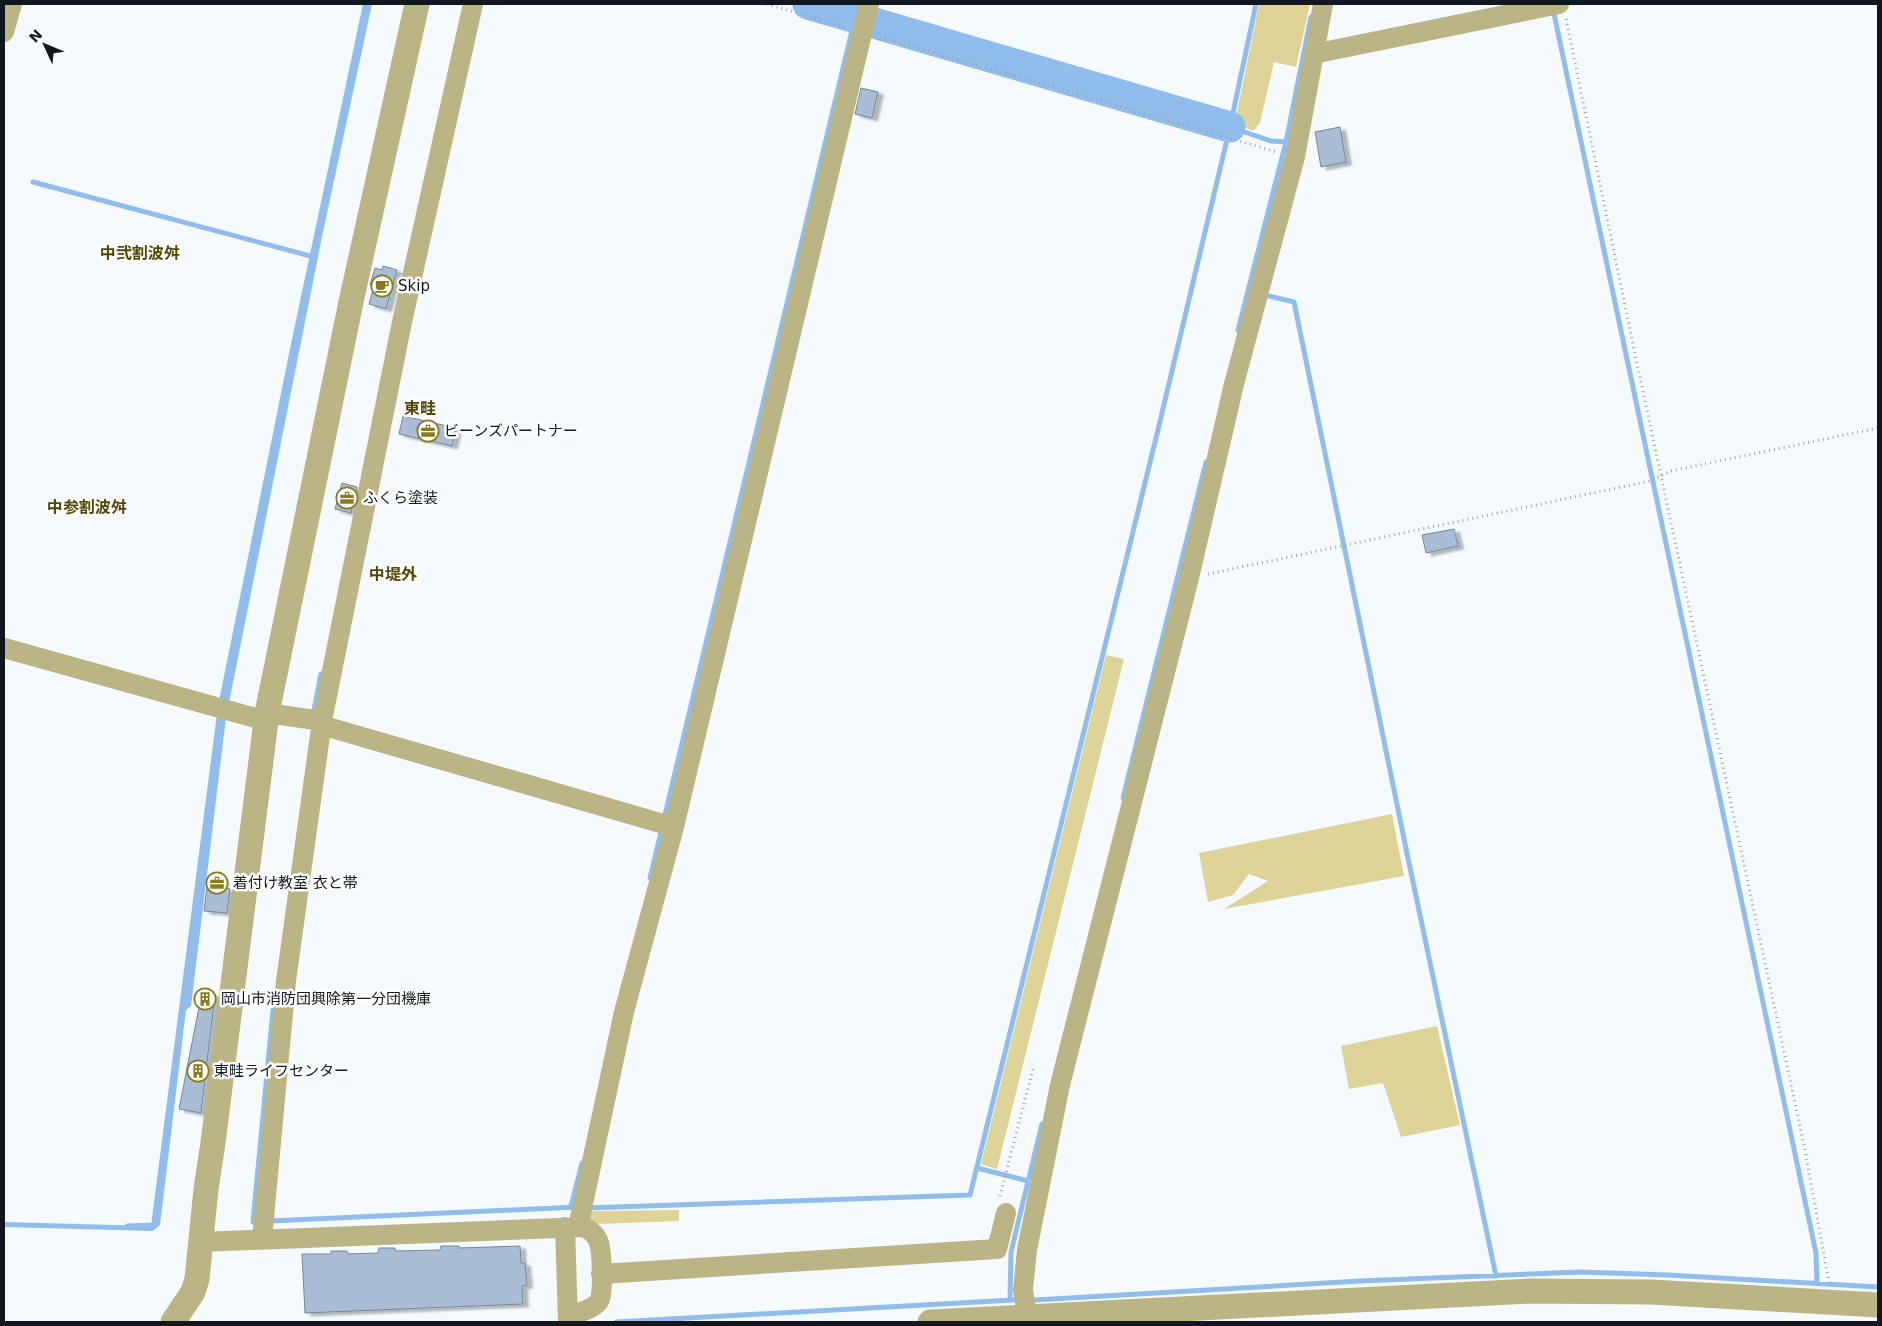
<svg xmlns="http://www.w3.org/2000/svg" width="1882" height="1326" font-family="'DejaVu Sans','Noto Sans JP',sans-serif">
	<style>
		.green { fill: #ded497 }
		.water { fill: #90bdeb }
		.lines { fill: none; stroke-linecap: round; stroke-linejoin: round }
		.stream { stroke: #90bdeb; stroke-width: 5 }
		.river { stroke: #90bdeb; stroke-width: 31 }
		.building { fill: #a9bed4; stroke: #73879b; filter: url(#shadow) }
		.path { stroke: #9ea4aa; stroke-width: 3; stroke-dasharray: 1 4; stroke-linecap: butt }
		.minor { stroke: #bbb484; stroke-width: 20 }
		.tertiary { stroke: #bbb484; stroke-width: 25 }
		.labels { text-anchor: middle; stroke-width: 5; stroke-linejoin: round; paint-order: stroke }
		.poi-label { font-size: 15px; fill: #10171f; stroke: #fff; text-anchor: start }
		.neighbourhood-label { font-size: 16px; font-weight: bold; fill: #514705; stroke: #fff }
	</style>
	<defs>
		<filter id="shadow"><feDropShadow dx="5.5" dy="3" stdDeviation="1" flood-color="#0004"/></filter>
	</defs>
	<rect width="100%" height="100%" fill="#f5fafe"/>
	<path class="green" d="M1259,4H1310L1296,67L1274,62L1260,123L1253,131L1244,127L1236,117Z
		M1106,655L1124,659L997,1169L981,1164Z
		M1392,814L1404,876L1224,909L1268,881L1249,874L1233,895L1208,902L1199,853Z
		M1437,1026L1460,1125L1401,1137L1383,1083L1349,1089L1341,1046Z
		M679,1210V1221L596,1224L587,1219L588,1211Z"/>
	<path class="water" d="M363,4H372L323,232L226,718L191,1006L186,1010L160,1225L153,1231L4,1227V1222L151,1226L218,706L291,344Z"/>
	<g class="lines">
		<path class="stream" d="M1553,9L1816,1253L1817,1283
			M1230,127L1271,141L1286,142
			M33,182L314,257
			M1265,295L1294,302L1408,858L1496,1276
			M1238,330L1286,142L1311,17
			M313,715L321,674
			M1123,798L1206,462
			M664,819L855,18
			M650,878L662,828
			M977,1168L1028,1181
			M571,1206L582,1163
			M586,1208L970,1195L1157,434L1230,127L1256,4
			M258,1221L253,1222L273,1010
			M270,1221L577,1207
			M127,1226L156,1225
			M1010,1300L1011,1252L1042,1124
			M1035,1300L1360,1281L1580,1272L1668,1275L1878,1287
			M616,1322L1013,1300"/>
		<path class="river" d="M808,4L860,19
			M874,23L1230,127"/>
	</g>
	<path class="building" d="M861,88L878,92L872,118L855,114Z
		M1340,127L1346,162L1321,167L1315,132Z
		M383,266L397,270L386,309L369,304L374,286L370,285L375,268L382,270Z
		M403,416L456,428L452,446L399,434Z
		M342,483L357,487L351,513L335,509Z
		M1454,529L1458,546L1426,553L1422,535Z
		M208,878L223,879L222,888L230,889L227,913L204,911Z
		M202,992L215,994L201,1113L179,1109Z
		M441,1246H459V1248L520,1246L521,1263H525L527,1285L522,1286L523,1304L305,1313L302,1254H331V1251H347L348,1254L378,1253L379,1248H395V1251L440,1250Z"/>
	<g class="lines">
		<path class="path" d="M767,4L845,27
			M1566,19L1635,354L1805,1150L1829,1283
			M880,37L1277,152
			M1208,574L1650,481L1671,471L1878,428
			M1000,1196L1033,1069"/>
		<path class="minor" d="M4,32L12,4
			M1313,54L1559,4
			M4,648L266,721
			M267,713L322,721
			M321,725L674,827
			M565,1227L568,1322
			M578,1227L624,1012L674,827L869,4
			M262,1239L286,981L322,721L402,322L473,4
			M200,1242L584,1227C590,1230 595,1233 598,1240C602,1249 604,1294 599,1301C593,1310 577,1313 568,1316
			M601,1274L997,1249L1006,1213
			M1027,1317L1023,1290L1027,1250L1060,1085L1189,578L1234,384L1295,157L1323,4"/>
		<path class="tertiary" d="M173,1322L193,1292L197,1279L206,1189L213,1143L267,713L351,302L417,4
			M930,1322L1530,1291L1651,1292L1878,1305"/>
	</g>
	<defs>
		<g id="cafe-ring" transform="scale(1.125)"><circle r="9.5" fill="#fff" stroke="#887a1f" stroke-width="1.5"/><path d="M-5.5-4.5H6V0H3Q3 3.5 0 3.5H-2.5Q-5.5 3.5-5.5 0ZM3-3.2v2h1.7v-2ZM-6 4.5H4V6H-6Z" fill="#887a1f"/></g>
		<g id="office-ring" transform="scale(1.125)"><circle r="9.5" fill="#fff" stroke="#887a1f" stroke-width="1.5"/><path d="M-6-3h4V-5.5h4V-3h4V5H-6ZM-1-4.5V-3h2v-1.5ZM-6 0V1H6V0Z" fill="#887a1f"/></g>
		<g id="building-ring" transform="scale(1.125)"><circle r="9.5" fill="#fff" stroke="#887a1f" stroke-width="1.5"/><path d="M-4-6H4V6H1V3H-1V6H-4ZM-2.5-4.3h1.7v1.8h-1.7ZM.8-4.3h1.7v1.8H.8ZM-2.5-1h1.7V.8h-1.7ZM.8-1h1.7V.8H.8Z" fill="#887a1f"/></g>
	</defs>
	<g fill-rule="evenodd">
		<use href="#cafe-ring" x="382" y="286"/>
		<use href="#office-ring" x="428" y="431"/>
		<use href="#office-ring" x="347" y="498"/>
		<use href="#office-ring" x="217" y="883"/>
		<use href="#building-ring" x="205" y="999"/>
		<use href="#building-ring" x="198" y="1071"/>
	</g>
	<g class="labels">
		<g class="poi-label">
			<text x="398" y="291">Skip</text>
			<text x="444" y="436">ビーンズパートナー</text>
			<text x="363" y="503">ふくら塗装</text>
			<text x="233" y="888">着付け教室 衣と帯</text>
			<text x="221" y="1004">岡山市消防団興除第一分団機庫</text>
			<text x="214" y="1076">東畦ライフセンター</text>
		</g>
		<g class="neighbourhood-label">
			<text x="140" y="259">中弐割波舛</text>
			<text x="420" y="414">東畦</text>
			<text x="87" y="513">中参割波舛</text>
			<text x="393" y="580">中堤外</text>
		</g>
	</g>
	<rect width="1882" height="1326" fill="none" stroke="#10171f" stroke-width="10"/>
	<g transform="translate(45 45) rotate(314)" stroke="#ffffff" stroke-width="4" paint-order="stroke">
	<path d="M0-4L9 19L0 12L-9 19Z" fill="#10171f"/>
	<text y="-8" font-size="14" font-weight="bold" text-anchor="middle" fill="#10171f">N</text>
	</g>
</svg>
